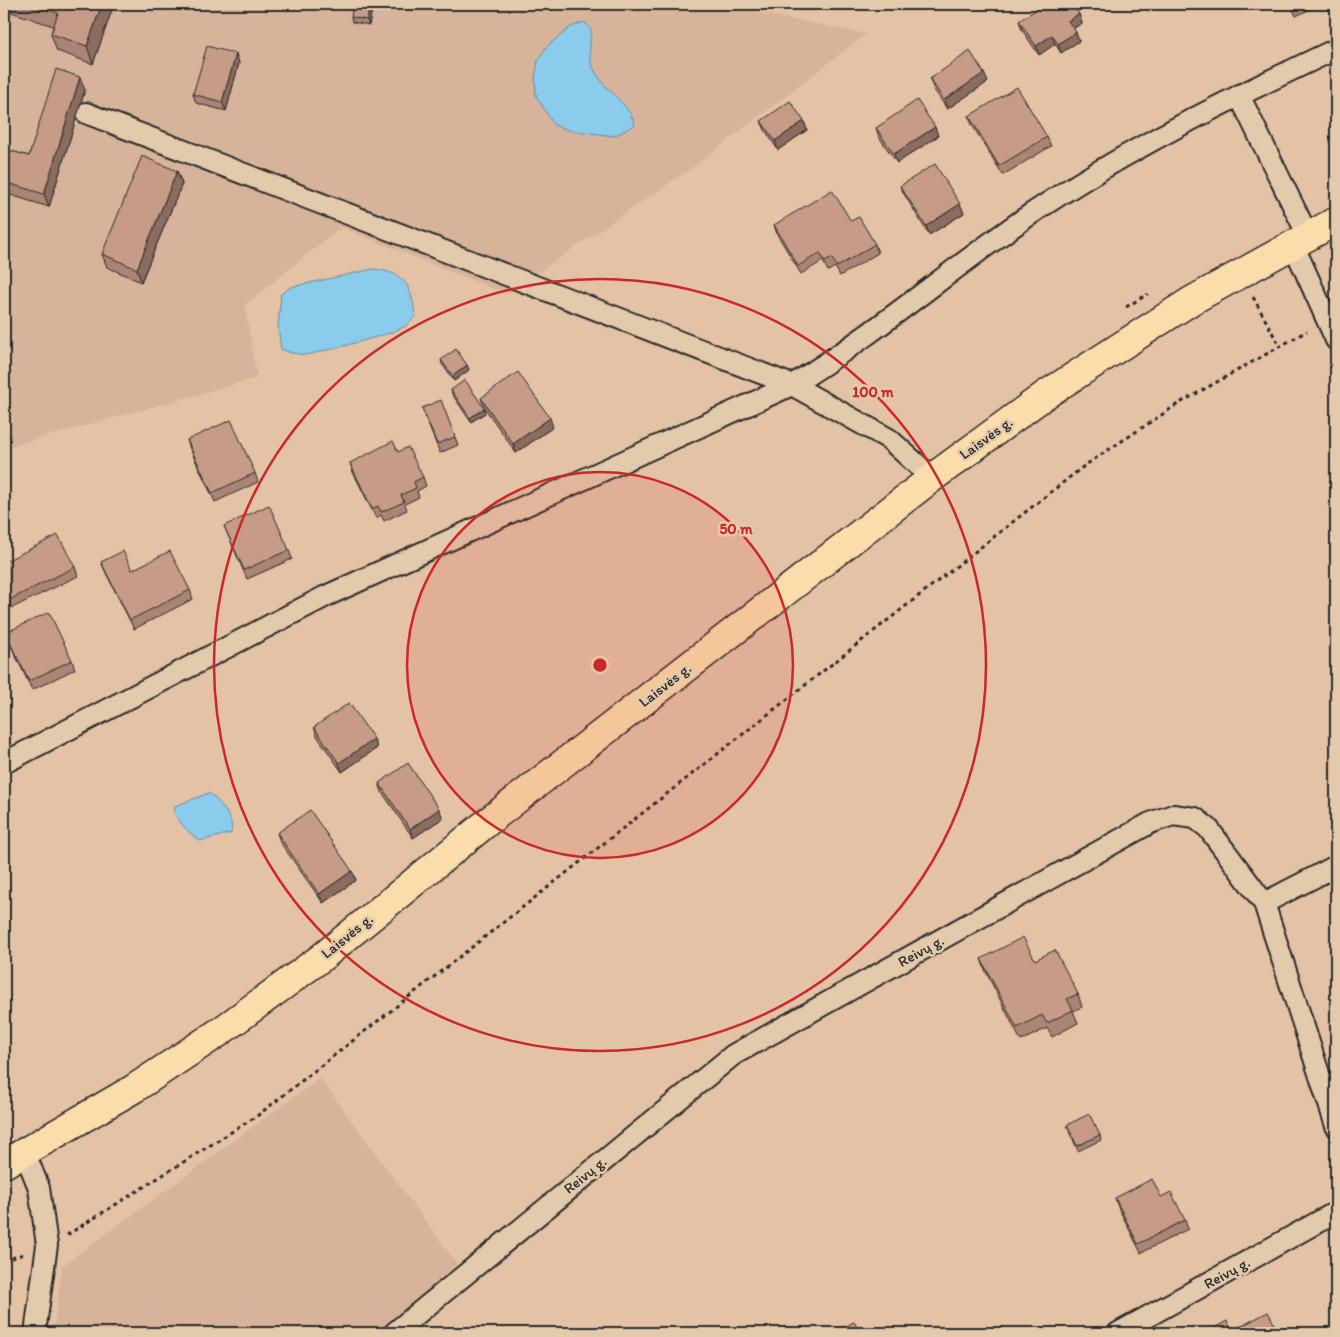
<svg xmlns="http://www.w3.org/2000/svg" width="1340" height="1337" font-family="Itim,sans-serif">
	<style>
		.built { fill: #d7b39b }
		.water { fill: #8bcced; stroke: #658c9f }
		.lines { fill: none; stroke-linecap: round; stroke-linejoin: round }
		.minor-casing { stroke: #2b2b2b; stroke-width: 24 }
		.primary-casing { stroke: #2b2b2b; stroke-width: 31 }
		.path { stroke: #2b2b2b; stroke-width: 3; stroke-dasharray: 4 4; stroke-linecap: butt }
		.minor { stroke: #e4caac; stroke-width: 20 }
		.primary { stroke: #faddab; stroke-width: 28 }
		.wall { fill: #aa8574; stroke: #2b2b2b }
		.shaded-wall { fill: #8b6c5e; stroke: #2b2b2b }
		.building { fill: #c69b87; stroke: #2b2b2b }
		.ring { fill: none; stroke: #cd2828; stroke-width: 2.5 }
		.labels { text-anchor: middle; stroke-width: 5; stroke-linejoin: round; paint-order: stroke }
		.street-label { font-size: 15px; fill: #2b2b2b; stroke: #e4caac }
		.centre { fill: #cd2828; stroke: #e4caac; stroke-width: 2.5 }
		.ring-label { font-size: 15px; text-anchor: middle; font-weight: bold; fill: #cd2828; stroke: #e4caac; stroke-width: 5; stroke-linejoin: round; paint-order: stroke }
	</style>
	<rect width="100%" height="100%" fill="#e4c2a6"/>
	<filter id="ink" filterUnits="userSpaceOnUse"><feTurbulence type="fractalNoise" baseFrequency=".02" numOctaves="2"/><feDisplacementMap in="SourceGraphic" scale="10" xChannelSelector="R" yChannelSelector="G"/><feConvolveMatrix kernelMatrix="1 2 1 2 8 2 1 2 1" color-interpolation-filters="sRGB"/></filter>
	<g filter="url(#ink)">
		<path class="built" d="M4,4H716L866,34L696,165L506,294L341,227L245,305L257,378L4,448Z
			M320,1078L457,1264L381,1333H53L62,1266Z"/>
		<path class="water" d="M584,22L591,29C591,38 589,47 590,57C595,87 628,98 635,125L614,136L568,130L554,125L536,96L535,78L538,61L546,47L571,27Z
			M373,269C405,272 412,286 415,317L406,326L390,333L344,346L306,355L291,353L281,349L278,326L281,294L291,287Z
			M209,793C219,801 235,819 231,833L200,841C188,833 181,824 174,813L175,806Z"/>
		<g class="lines">
			<g class="minor-casing">
				<path id="minor" d="M1239,95L1308,236
					M86,113L792,385L889,439L932,478
					M1293,244L1336,340
					M4,763L326,596L792,385C874,335 948,271 1028,216C1125,150 1230,99 1336,49
					M1264,903L1336,866
					M25,1153L39,1188L47,1245L35,1333
					M394,1333L733,1055L1150,823L1173,815L1195,818L1208,828L1264,903L1336,1126
					M1118,1333L1336,1212"/>
			</g>
			<g class="primary-casing">
				<path id="primary" d="M4,1164L135,1088L221,1031L321,958L490,820L932,478L1045,395L1191,301L1336,221"/>
			</g>
			<path class="path" d="M1253,297L1279,345
				M1126,307L1148,294
				M67,1235L257,1116L1084,466L1178,404L1307,331
				M4,1261L23,1254"/>
			<use href="#minor" class="minor"/>
			<use href="#primary" class="primary"/>
		</g>
		<path class="wall" d="M4,4H114L93,64L57,51L51,34L53,26L5,10Z
			M370,4L372,9L369,25L352,22L351,17Z
			M1290,4H1321L1296,16Z
			M1079,14L1082,23L1073,29L1079,41L1061,53L1055,44L1039,55L1022,30L1019,21Z
			M236,54L239,63L226,111L196,103L193,94Z
			M930,79L988,82L947,109L933,88Z
			M85,90L49,207L4,193V149L29,156Z
			M969,116L1047,137L1051,146L1003,175L972,125Z
			M761,121H804L807,130L778,150L765,130Z
			M935,127L938,136L897,163L879,137L876,128Z
			M177,171L182,184L141,282L107,267L102,254Z
			M900,186L960,204L964,213L929,235L904,194Z
			M851,221L875,244L878,253L840,276L835,267L828,271L823,261L801,274L777,234L774,225Z
			M441,360L467,365L469,370L454,381L442,364Z
			M451,390L484,408L485,413L471,422L452,394Z
			M481,398L553,427L516,453L484,407Z
			M425,417L455,437L458,445L440,453Z
			M187,440L255,473L258,482L215,502L190,449Z
			M398,452L423,477L426,486L417,491L419,497L405,504L407,510L384,521L381,515L376,518L353,472L350,463Z
			M224,526L289,550L292,559L247,579Z
			M4,562L75,567L78,576L12,608L4,592Z
			M101,562L132,570L190,590L193,599L134,629L105,571Z
			M5,633L72,660L75,669L32,690L9,642Z
			M314,727L374,739L377,748L342,772L317,736Z
			M379,783L439,809L443,818L413,838L382,792Z
			M277,833L352,871L356,880L323,903L280,842Z
			M981,959L1035,960L1078,994L1082,1007L1073,1011L1078,1023L1052,1037L1047,1028L1021,1041L986,972Z
			M1067,1125L1100,1135L1101,1140L1078,1151Z
			M1161,1197L1185,1220L1188,1229L1141,1253L1118,1207L1115,1198Z"/>
		<path class="shaded-wall" d="M102,4H114L93,64L87,46Z
			M370,4L372,9L369,25L367,20Z
			M1079,14L1082,23L1071,30L1068,21Z
			M1076,32L1079,41L1061,53L1058,44Z
			M1052,35L1055,44L1039,55L1036,46Z
			M236,54L239,63L226,111L222,102Z
			M984,73L988,82L947,109L944,100Z
			M80,77L85,90L49,207L44,194Z
			M804,121L807,130L778,150L775,141Z
			M935,127L938,136L897,163L894,154Z
			M177,171L182,184L141,282L137,269Z
			M960,204L964,213L929,235L926,226Z
			M467,365L469,370L454,381L453,376Z
			M484,408L485,413L471,422L470,418Z
			M550,418L553,427L516,453L513,444Z
			M374,739L377,748L342,772L339,763Z
			M439,809L443,818L413,838L410,829Z
			M352,871L356,880L323,903L319,894Z"/>
		<path class="building" d="M32,4H102L87,46L51,34L58,13Z
			M353,4H370L367,20L351,17Z
			M1044,4H1072L1079,14L1068,21L1076,32L1058,44L1052,35L1036,46L1019,21Z
			M1291,4H1299L1293,7Z
			M207,46L236,54L222,102L193,94Z
			M970,51L984,73L944,100L930,79Z
			M56,69L80,77L44,194L4,182V149L29,156Z
			M1017,87L1047,137L999,166L969,116Z
			M917,100L935,127L894,154L876,128Z
			M790,101L804,121L775,141L761,121Z
			M142,156L177,171L137,269L102,254Z
			M935,164L960,204L926,226L900,186Z
			M832,190L851,221L859,217L875,244L837,267L832,258L825,262L820,253L798,266L774,225Z
			M456,349L467,365L453,376L441,360Z
			M518,372L550,418L513,444L481,398Z
			M465,380L484,408L470,418L451,390Z
			M441,400L455,437L437,444L422,408Z
			M231,420L255,473L212,493L187,440Z
			M393,441L398,452L408,447L423,477L414,482L416,488L401,495L404,502L381,512L378,506L372,509L350,463Z
			M269,505L289,550L244,570L224,526Z
			M58,535L75,567L9,600L4,590V562Z
			M123,551L132,570L170,551L190,590L130,620L101,562Z
			M49,612L72,660L29,681L5,633Z
			M349,703L374,739L339,763L314,727Z
			M408,763L439,809L410,829L379,783Z
			M310,810L352,871L319,894L277,833Z
			M1023,937L1035,960L1055,950L1078,994L1067,999L1073,1010L1047,1023L1042,1015L1017,1028L981,959Z
			M1089,1114L1100,1135L1077,1146L1067,1125Z
			M1152,1179L1161,1197L1171,1192L1185,1220L1138,1244L1115,1198Z
			M1268,1312L1279,1333H1215L1212,1329L1227,1321L1232,1331Z
			M854,1322L860,1333H832Z"/>
	</g>
	<circle cx="600" cy="665" r="193" fill="#cd2828" fill-opacity=".12"/>
	<g class="ring">
		<circle cx="600" cy="665" r="193"/>
		<circle cx="600" cy="665" r="386"/>
	</g>
	<g class="labels">
		<g class="street-label">
			<text transform="translate(986 438) rotate(-36)" y="5">Laisvės g.</text>
			<text transform="translate(665 685) rotate(-38)" y="5">Laisvės g.</text>
			<text transform="translate(347 936) rotate(-39)" y="5">Laisvės g.</text>
			<text transform="translate(921 951) rotate(-29)" y="5">Reivų g.</text>
			<text transform="translate(585 1175) rotate(-39)" y="5">Reivų g.</text>
			<text transform="translate(1227 1273) rotate(-29)" y="5">Reivų g.</text>
		</g>
	</g>
	<circle cx="600" cy="665" r="8" class="centre"/>
	<g class="ring-label">
		<text x="873" y="397">100 m</text>
		<text x="736" y="534">50 m</text>
	</g>
	<rect width="1340" height="1337" fill="none" stroke="#e4caac" stroke-width="20"/>
	<rect x="10" y="10" width="1320" height="1317" fill="none" stroke="#2b2b2b" stroke-width="2" filter="url(#ink)"/>
</svg>
